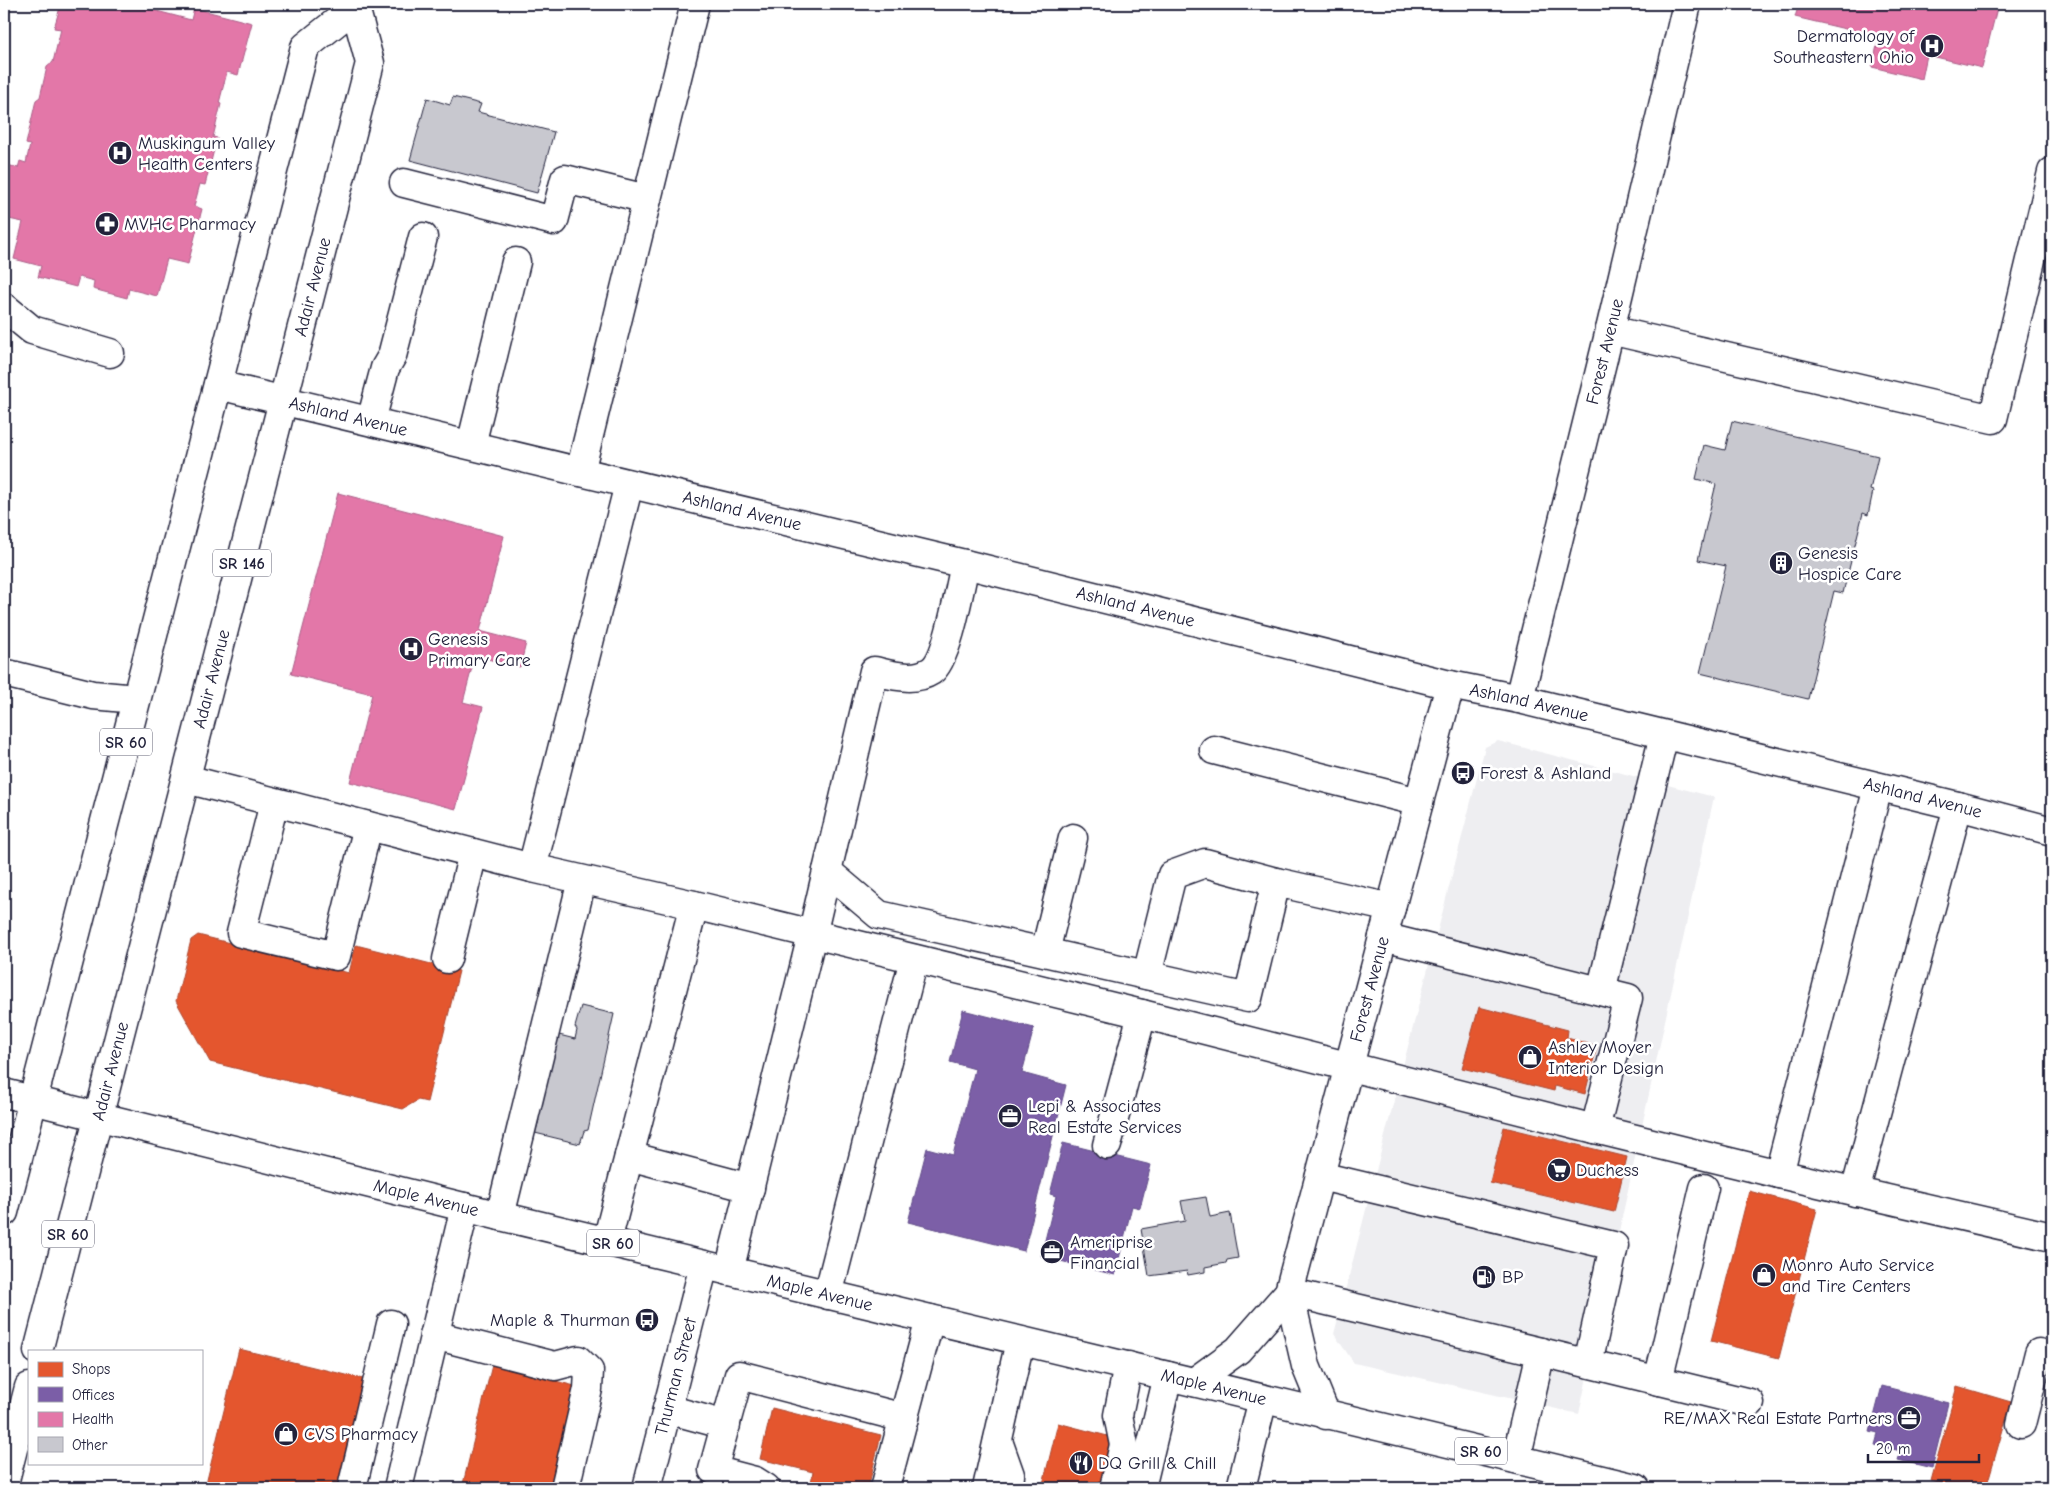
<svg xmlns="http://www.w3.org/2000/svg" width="2056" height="1492" font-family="'Comic Neue',sans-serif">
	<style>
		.built { fill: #eeeef1 }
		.shops { fill: #e4572e; stroke: #aa4732 }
		.offices { fill: #7b5ea7; stroke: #604c87 }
		.health { fill: #e377a8; stroke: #a95e87 }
		.building { fill: #c8c8cf; stroke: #22223b }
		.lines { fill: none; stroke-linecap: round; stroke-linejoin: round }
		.minor-casing { stroke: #22223b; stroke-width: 31 }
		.major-casing { stroke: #22223b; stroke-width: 31 }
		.minor { stroke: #fff; stroke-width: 28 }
		.major { stroke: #fff; stroke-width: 28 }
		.labels { text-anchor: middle; stroke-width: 5; stroke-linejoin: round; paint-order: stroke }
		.shield { fill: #fff; stroke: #646476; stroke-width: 1 }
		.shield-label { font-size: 16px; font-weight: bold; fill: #22223b }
		.poi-label { font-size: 18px; fill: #22223b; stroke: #fff; text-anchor: start }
		.street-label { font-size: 18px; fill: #22223b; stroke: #fff }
	</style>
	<rect width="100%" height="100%" fill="#fff"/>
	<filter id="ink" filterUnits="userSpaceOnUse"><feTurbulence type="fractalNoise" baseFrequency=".02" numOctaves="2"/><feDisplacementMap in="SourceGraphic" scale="10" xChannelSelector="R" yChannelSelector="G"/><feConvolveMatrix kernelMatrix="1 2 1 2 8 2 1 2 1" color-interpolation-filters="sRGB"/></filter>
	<g filter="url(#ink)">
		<path class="built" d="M1498,741L1714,797L1579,1414L1354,1363L1334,1334L1485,747Z"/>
		<path class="shops" d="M198,935L349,973L356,945L459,971L427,1102L418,1100L403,1109L210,1062L176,1001L191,940Z
			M1479,1007L1568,1030L1567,1038L1597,1046L1585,1094L1555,1086L1554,1091L1462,1068Z
			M1504,1127L1627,1157L1614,1212L1490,1183Z
			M1749,1191L1817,1209L1779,1358L1711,1341Z
			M239,1349L367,1380L341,1488H205Z
			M492,1365L575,1386L551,1488H462Z
			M1957,1386L2011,1402L1986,1488H1960L1931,1481Z
			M772,1408L881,1435L868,1488H810L813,1472L760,1459Z
			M1058,1423L1119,1439L1107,1488H1042Z"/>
		<path class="offices" d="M963,1010L1034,1028L1022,1073L1066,1085L1024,1251L908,1222L927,1148L953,1155L975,1069L950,1062Z
			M1063,1143L1151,1165L1140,1208L1132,1206L1115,1275L1041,1256L1056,1196L1050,1194Z
			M1882,1386L1948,1403L1932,1468L1898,1460L1901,1451L1875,1445L1878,1434L1870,1432Z"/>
		<path class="health" d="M61,4H130L191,20L194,8L252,23L238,75L227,72L219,103L221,104L213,137L217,138L205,185L200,184L194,206L202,209L188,264L167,259L157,296L129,289L127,298L93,289L94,281L79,277L76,287L38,277L41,266L14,259L23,222L4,218V164L18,168L20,161L26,163L30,145L26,144L36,100L40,97L47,67L53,62L61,29L54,28Z
			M1799,4H1998L1982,68L1927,55L1922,79L1872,67L1879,37L1795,17Z
			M338,493L504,536L480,631L526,643L520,667L475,656L463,702L483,707L456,809L350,782L372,694L291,674Z"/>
		<path class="building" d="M453,97L481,104L478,112L554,132L537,193L410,160L427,98L450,105Z
			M1732,421L1878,456L1870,490L1873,491L1868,515L1863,513L1843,593L1834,591L1808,699L1700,673L1726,566L1698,560L1716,484L1696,479L1704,445L1725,450Z
			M581,1006L614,1014L588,1130L584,1131L580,1144L535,1133L539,1120L535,1119L555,1034L575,1039L577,1030L575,1027Z
			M1206,1197L1210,1217L1230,1213L1238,1258L1227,1260L1226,1263L1205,1267V1272L1188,1275L1187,1271L1149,1276L1141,1229L1185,1221L1181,1201Z"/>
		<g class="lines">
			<g class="minor-casing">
				<g id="minor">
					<path d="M404,183L554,221L565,179L647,199"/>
					<path d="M4,307L32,330L110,353"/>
					<path d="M1610,330L1993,419L2052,172"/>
					<path id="s1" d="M218,385L965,564L1450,685L1519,699L1958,806L2052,831"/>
					<path d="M371,421L385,368L392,356L423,237"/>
					<path d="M471,445L516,262"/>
					<path d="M580,472L695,4"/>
					<path d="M4,673L93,695L136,699"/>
					<path id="s2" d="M1519,699L1610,330L1687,4"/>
					<path d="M1214,750L1419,802"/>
					<path d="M186,779L532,868L694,905L1142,1014L1595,1129L1779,1174L2052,1237"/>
					<path d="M274,803L241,933L336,956L368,826"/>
					<path d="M532,868L629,484"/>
					<path d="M827,871L879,915L1248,998L1276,882L1391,908"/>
					<path d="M1383,937L1628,998L1595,1129"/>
					<path d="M1045,952L1073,838"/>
					<path d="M447,959L473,853"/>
					<path d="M1147,975L1172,875L1205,863L1276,882"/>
					<path d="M1601,991L1664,735"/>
					<path d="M1107,1145L1142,1014"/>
					<path d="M629,1156L750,1188"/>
					<path d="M1779,1174L1878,787"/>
					<path d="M1320,1176L1614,1246L1588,1363"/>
					<path d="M1855,1192L1958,806"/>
					<path d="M500,1216L582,880"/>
					<path d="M607,1241L694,905"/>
					<path d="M729,1271L812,935L874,671C892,675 914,682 931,671C948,660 960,586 965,564"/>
					<path d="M1289,1292L1541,1352"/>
					<path d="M1289,1292L1306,1366L1326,1415"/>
					<path d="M828,1295L914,959"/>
					<path d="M434,1335L555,1366L578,1360L589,1371L588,1389L565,1488"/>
					<path d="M1658,1381L1704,1188"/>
					<path id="s3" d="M1194,1382L1238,1350L1289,1292L1450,685"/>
					<path d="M667,1409L726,1425"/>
					<path d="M2021,1424L2039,1353L2052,1356"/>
					<path d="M998,1441L1010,1475L1009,1488"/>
					<path d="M1516,1459L1541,1352L1750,1403"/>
					<path d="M352,1488L391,1324"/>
					<path d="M398,1488L465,1207"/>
					<path id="s4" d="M647,1488L704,1265"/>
					<path d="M766,1488L755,1481L713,1470L739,1375L904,1418"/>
					<path d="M885,1488L930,1319"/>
					<path d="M987,1488L1020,1341"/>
					<path d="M1114,1488L1124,1445L1118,1415L1128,1366"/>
					<path d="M1141,1488L1168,1376"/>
					<path d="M1241,1488L1263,1399"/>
				</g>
			</g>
			<g class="major-casing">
				<g id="major">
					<path id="s5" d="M4,1093L500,1216L1636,1488"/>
					<path d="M4,1212L305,47L355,7"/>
					<path id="s6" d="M38,1351L370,63L355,7V4"/>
					<path d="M4,1484L29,1387"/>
				</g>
			</g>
			<use href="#minor" class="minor"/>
			<use href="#major" class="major"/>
		</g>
	</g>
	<defs>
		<g id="hospital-disc" transform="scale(1.25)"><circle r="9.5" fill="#22223b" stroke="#fff"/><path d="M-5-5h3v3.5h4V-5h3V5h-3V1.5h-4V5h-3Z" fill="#fff"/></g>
		<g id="pharmacy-disc" transform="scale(1.25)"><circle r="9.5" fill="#22223b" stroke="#fff"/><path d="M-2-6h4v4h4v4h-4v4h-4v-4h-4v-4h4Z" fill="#fff"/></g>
		<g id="building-disc" transform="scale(1.25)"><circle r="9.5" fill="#22223b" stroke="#fff"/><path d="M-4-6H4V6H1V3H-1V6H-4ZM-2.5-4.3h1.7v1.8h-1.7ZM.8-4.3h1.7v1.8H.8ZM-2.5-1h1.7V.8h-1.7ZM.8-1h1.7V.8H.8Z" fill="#fff"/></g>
		<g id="bus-disc" transform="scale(1.25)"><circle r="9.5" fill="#22223b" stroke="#fff"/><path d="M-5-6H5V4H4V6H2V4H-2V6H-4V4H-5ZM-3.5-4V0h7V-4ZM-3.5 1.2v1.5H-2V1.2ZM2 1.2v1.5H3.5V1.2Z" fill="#fff"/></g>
		<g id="shop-disc" transform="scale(1.25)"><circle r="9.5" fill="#22223b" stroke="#fff"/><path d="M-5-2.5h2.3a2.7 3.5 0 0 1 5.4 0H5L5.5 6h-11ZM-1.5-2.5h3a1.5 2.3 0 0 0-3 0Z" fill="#fff"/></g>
		<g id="office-disc" transform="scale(1.25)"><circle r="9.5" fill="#22223b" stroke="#fff"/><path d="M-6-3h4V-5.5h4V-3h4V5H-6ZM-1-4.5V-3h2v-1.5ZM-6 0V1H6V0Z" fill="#fff"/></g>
		<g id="supermarket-disc" transform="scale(1.25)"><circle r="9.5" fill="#22223b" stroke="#fff"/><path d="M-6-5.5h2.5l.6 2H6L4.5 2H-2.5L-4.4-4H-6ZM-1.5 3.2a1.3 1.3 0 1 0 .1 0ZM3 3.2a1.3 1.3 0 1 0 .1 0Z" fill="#fff"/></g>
		<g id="fuel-disc" transform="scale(1.25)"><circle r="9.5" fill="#22223b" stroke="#fff"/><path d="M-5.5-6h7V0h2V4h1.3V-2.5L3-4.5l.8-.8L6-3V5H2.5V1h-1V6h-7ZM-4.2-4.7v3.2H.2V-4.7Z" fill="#fff"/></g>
		<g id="restaurant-disc" transform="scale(1.25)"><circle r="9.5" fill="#22223b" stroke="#fff"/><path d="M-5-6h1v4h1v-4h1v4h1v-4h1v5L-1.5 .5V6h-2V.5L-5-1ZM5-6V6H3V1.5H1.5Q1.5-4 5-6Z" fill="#fff"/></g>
	</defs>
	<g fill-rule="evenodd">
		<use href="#hospital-disc" x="1932" y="46"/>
		<use href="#hospital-disc" x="120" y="153"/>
		<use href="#pharmacy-disc" x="107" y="224"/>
		<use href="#building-disc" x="1781" y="563"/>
		<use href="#hospital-disc" x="411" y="649"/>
		<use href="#bus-disc" x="1463" y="773"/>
		<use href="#shop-disc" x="1530" y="1057"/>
		<use href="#office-disc" x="1010" y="1116"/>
		<use href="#supermarket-disc" x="1559" y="1170"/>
		<use href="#office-disc" x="1052" y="1252"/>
		<use href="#shop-disc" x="1764" y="1275"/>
		<use href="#fuel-disc" x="1484" y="1277"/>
		<use href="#bus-disc" x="647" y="1320"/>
		<use href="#office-disc" x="1909" y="1418"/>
		<use href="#shop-disc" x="286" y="1434"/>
		<use href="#restaurant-disc" x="1081" y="1463"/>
	</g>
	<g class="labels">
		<g class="shield">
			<rect x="213" y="549.5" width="58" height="27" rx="4"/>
			<rect x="100" y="728.5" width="52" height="27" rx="4"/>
			<rect x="42" y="1220.5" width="52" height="27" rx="4"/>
			<rect x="587" y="1229.5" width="52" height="27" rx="4"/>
			<rect x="1455" y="1437.5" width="52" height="27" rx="4"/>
		</g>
		<g class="shield-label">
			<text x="242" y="569">SR 146</text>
			<text x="126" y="748">SR 60</text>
			<text x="68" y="1240">SR 60</text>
			<text x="613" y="1249">SR 60</text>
			<text x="1481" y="1457">SR 60</text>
		</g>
		<g class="poi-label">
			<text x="1914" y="42" text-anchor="end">Dermatology of<tspan x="1914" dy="21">Southeastern Ohio</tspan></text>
			<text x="138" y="149">Muskingum Valley<tspan x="138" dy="21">Health Centers</tspan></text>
			<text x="124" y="230">MVHC Pharmacy</text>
			<text x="1798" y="559">Genesis<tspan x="1798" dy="21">Hospice Care</tspan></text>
			<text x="428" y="645">Genesis<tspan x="428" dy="21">Primary Care</tspan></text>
			<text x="1480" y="779">Forest &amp; Ashland</text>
			<text x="1548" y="1053">Ashley Moyer<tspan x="1548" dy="21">Interior Design</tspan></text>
			<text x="1028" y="1112">Lepi &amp; Associates<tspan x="1028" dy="21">Real Estate Services</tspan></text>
			<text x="1576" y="1176">Duchess</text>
			<text x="1070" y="1248">Ameriprise<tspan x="1070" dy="21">Financial</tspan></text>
			<text x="1782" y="1271">Monro Auto Service<tspan x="1782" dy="21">and Tire Centers</tspan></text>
			<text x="1502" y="1283">BP</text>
			<text x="630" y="1326" text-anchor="end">Maple &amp; Thurman</text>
			<text x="1892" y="1424" text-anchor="end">RE/MAX Real Estate Partners</text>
			<text x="304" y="1440">CVS Pharmacy</text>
			<text x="1098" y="1469">DQ Grill &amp; Chill</text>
		</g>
		<g class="street-label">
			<text dy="6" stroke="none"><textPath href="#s6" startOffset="1099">Adair Avenue</textPath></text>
			<text dy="6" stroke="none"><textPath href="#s2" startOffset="358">Forest Avenue</textPath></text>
			<text dy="6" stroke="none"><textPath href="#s1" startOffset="134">Ashland Avenue</textPath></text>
			<text dy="6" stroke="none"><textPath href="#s1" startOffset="539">Ashland Avenue</textPath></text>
			<text dy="6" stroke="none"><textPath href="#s1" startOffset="944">Ashland Avenue</textPath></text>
			<text dy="6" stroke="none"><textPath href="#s6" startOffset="694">Adair Avenue</textPath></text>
			<text dy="6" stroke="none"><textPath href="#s1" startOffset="1349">Ashland Avenue</textPath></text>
			<text dy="6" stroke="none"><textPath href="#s1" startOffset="1754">Ashland Avenue</textPath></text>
			<text dy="6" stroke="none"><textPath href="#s3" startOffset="445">Forest Avenue</textPath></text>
			<text dy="6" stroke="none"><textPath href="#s6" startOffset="289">Adair Avenue</textPath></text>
			<text dy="6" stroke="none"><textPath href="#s5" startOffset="435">Maple Avenue</textPath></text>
			<text dy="6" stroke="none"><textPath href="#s5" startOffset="840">Maple Avenue</textPath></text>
			<text dy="6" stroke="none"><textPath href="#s4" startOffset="115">Thurman Street</textPath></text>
			<text dy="6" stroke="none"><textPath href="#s5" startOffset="1245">Maple Avenue</textPath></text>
		</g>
	</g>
	<rect width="2056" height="1492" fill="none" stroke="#fff" stroke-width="20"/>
	<rect x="10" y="10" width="2036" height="1472" fill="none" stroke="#22223b" stroke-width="2" filter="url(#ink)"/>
	<rect x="28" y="1350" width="175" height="115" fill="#ffffff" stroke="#a7a7b1"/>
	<rect x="38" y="1362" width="25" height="15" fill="#e4572e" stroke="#a7a7b1"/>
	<text x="72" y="1374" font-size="15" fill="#22223b">Shops</text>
	<rect x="38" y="1387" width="25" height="15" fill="#7b5ea7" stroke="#a7a7b1"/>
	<text x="72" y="1400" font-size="15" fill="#22223b">Offices</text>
	<rect x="38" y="1412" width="25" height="15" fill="#e377a8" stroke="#a7a7b1"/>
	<text x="72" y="1424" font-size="15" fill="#22223b">Health</text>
	<rect x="38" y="1437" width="25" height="15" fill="#c8c8cf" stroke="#a7a7b1"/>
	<text x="72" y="1450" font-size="15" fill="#22223b">Other</text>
	<path d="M1868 1454v8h111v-8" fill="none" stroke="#22223b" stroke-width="2.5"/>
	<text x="1876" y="1454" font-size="15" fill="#22223b" stroke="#ffffff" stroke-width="4" paint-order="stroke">20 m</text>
</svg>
